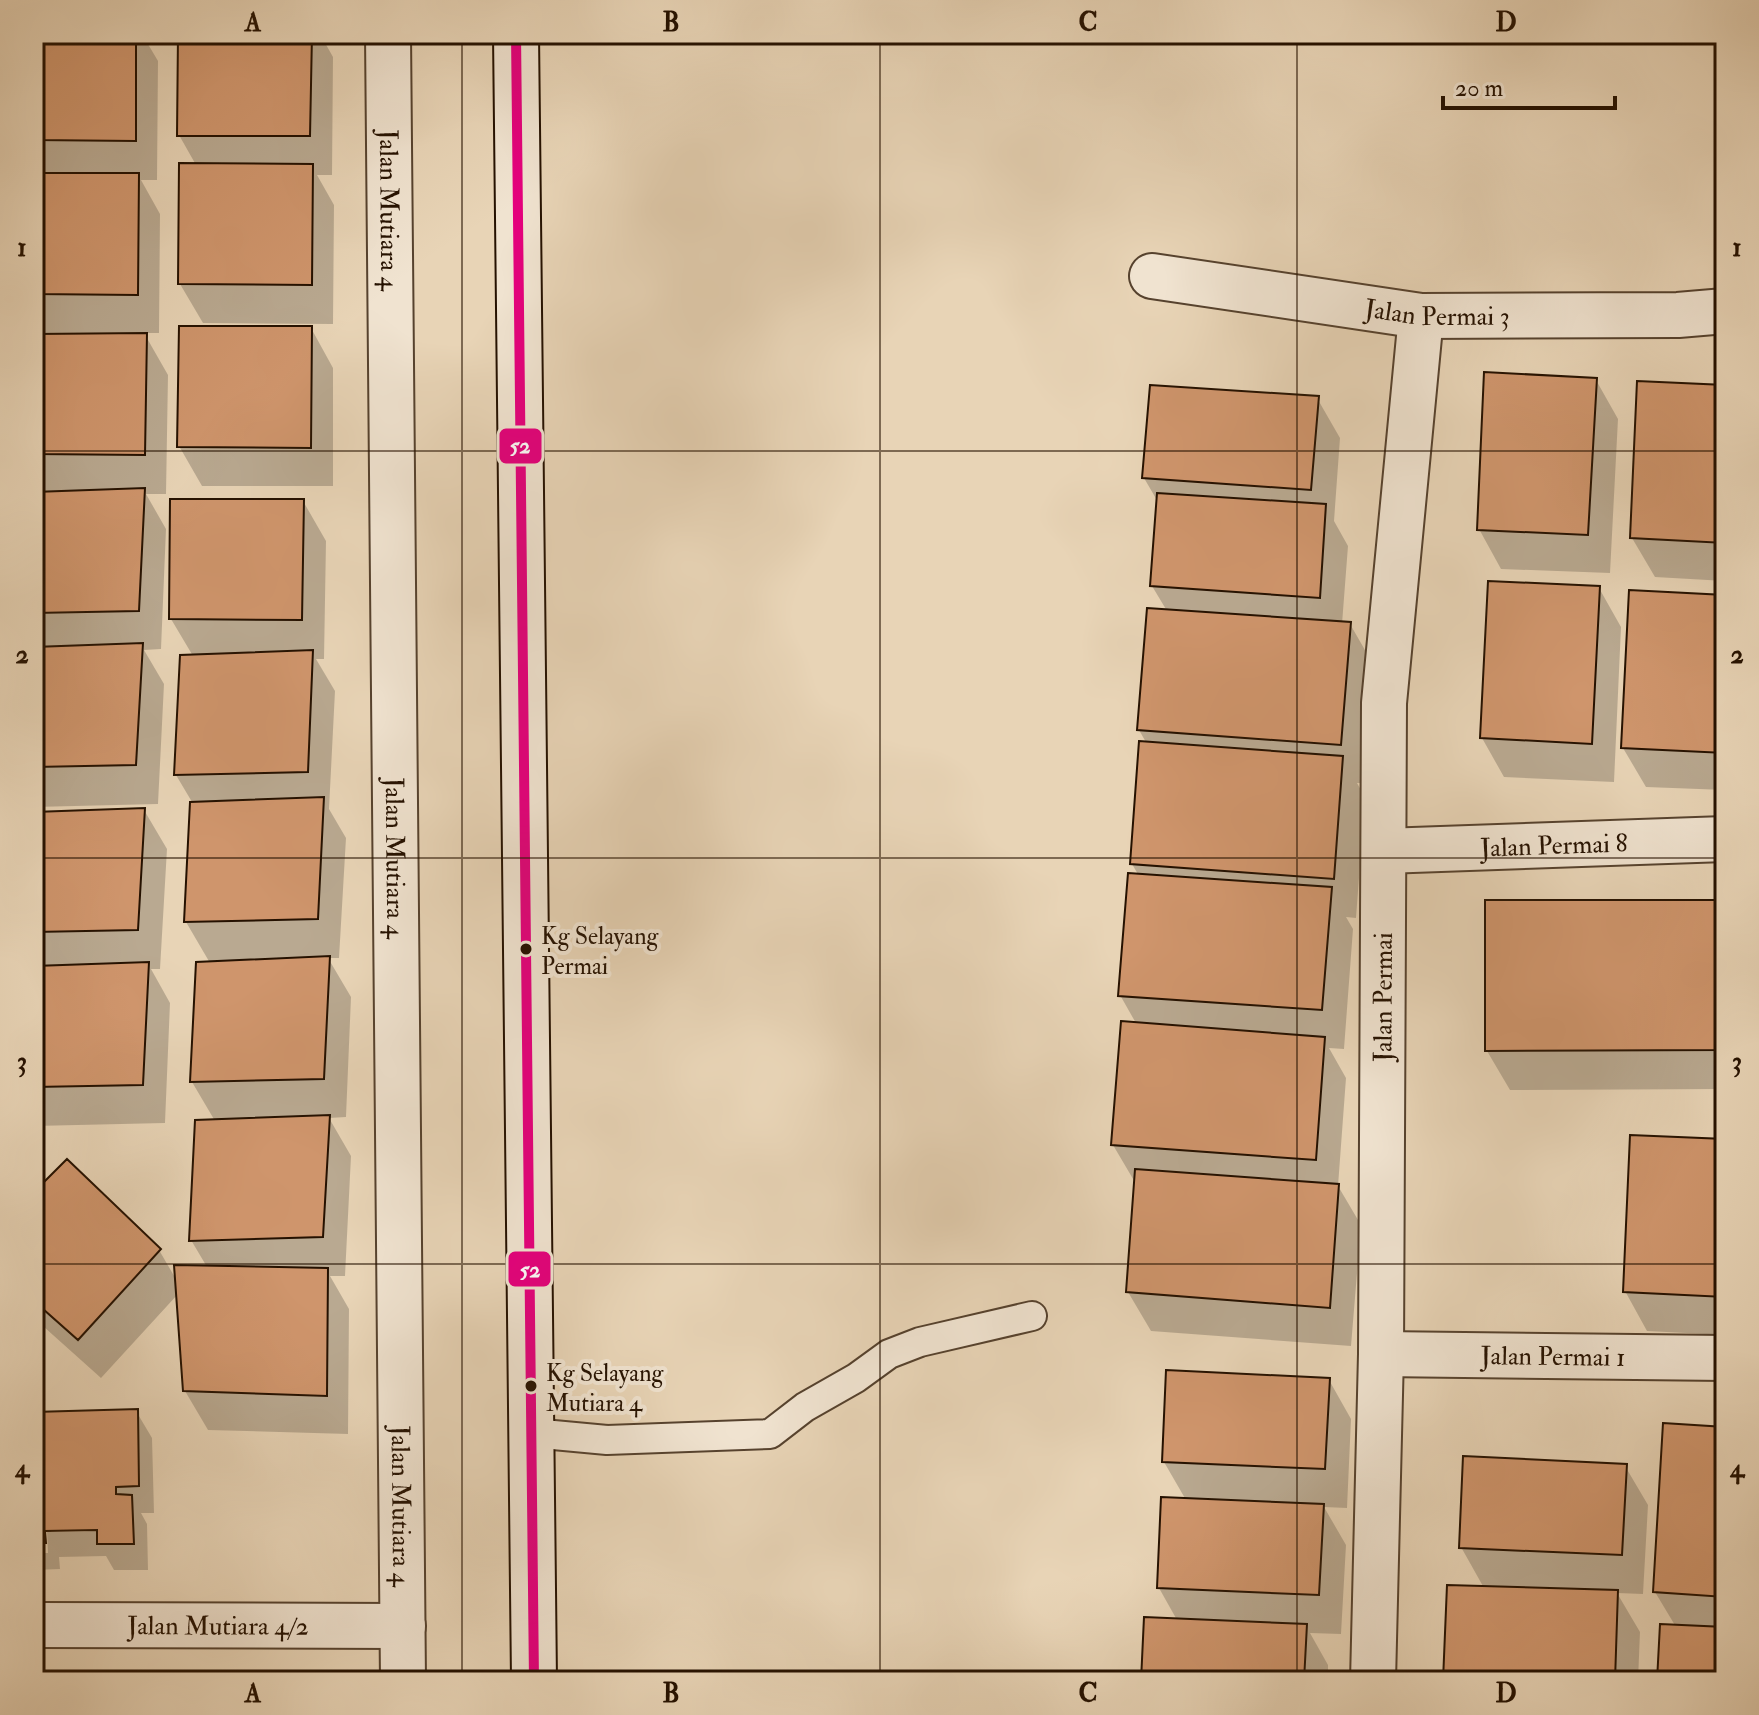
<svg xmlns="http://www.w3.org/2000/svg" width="1759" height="1715" font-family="'IM FELL Double Pica',serif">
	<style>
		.shadow { fill: #0003; fill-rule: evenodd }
		.building { fill: #cf956c; stroke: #251100; stroke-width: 2 }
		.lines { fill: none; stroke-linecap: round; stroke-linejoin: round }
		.lane-casing { stroke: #56422e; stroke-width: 32 }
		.street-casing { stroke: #56422e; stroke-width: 48 }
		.secondary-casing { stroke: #251100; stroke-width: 48 }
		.lane { stroke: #f0e3d0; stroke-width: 28 }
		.street { stroke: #f0e3d0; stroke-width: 44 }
		.secondary { stroke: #f0e3d0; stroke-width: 44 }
		.bus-1-casing { stroke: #f0e3d0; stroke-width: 16 }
		.bus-1 { stroke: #e5007d; stroke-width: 10 }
		.grid { fill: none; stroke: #251100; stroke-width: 2; stroke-opacity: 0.55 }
		.bus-dot { fill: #251100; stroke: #f0e3d0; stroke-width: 3 }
		.labels { text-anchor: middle; stroke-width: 8; stroke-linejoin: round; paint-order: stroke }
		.bus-label { font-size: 24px; fill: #251100; stroke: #f0e3d0; text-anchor: start }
		.street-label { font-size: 26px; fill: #251100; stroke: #f0e3d0 }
		.line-badge { stroke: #f0e3d0; stroke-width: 3 }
		.badge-label { font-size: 22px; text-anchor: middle; font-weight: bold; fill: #fff }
		.neatline { fill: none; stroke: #251100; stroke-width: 3 }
		.grid-label { font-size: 26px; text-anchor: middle; font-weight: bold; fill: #251100 }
	</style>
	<rect width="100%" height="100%" fill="#e8d4b6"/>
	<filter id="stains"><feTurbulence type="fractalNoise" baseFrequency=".0025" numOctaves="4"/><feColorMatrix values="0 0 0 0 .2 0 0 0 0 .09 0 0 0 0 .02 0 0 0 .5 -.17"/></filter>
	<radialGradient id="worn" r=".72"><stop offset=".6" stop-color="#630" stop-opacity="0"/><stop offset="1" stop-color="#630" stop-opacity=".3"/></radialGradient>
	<path class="shadow" d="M34,34H142L158,61L157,180H141L160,214L159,333H144L168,375L166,494H146L166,529L161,649L144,650L164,684L158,804L34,807V494H36L34,490Z
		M180,34H320L333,57L332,175H317L334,205L333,324L203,323L180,284L196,165L179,135Z
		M311,328L333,368V486H202L179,446Z
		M1596,380L1618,419L1610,573L1501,569L1479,529Z
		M1725,387V581L1655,577L1632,538Z
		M1317,398L1340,438L1334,521L1348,546L1342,624H1350L1373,664L1363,783H1357L1365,797L1356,918L1346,917L1353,929L1344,1049L1329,1048L1346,1078L1338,1186L1361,1225L1351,1346L1151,1331L1128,1292L1136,1184L1113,1145L1137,1025L1120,995L1139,876L1132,864L1147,744L1139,730L1167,611L1152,586L1158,502L1144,478Z
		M303,501L326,541L324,659H316L335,691L329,809L346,838L339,958H328L351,997L346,1117L329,1118L351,1156L345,1276H330L349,1309L348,1434L208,1430L185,1391L178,1294L101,1378L34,1318V1195L159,1250L177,1281L207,1267L191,1240L215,1121L192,1082L210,963L186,922L192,802L176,775L182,657L193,656L171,619Z
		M1599,588L1621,627L1614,782L1504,777L1482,738Z
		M1725,597V790L1646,787L1623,748Z
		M144,810L167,849L160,969H151L170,1003L165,1123L34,1126V814Z
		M1725,902V1089L1510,1090L1487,1051Z
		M1725,1141V1335L1647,1331L1625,1291Z
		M1329,1380L1351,1419L1347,1508L1324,1507L1346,1545L1341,1634L1310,1633L1328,1665V1681H1143L1177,1620L1159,1588L1186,1500L1164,1462Z
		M136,1411L152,1438L154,1513H141L147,1524L148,1570H114L106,1556L59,1557L60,1569L34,1570V1414ZM107,1527V1531L51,1532V1528ZM43,1531H47L48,1553H44Z
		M1725,1429V1681H1659L1676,1627L1655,1592Z
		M1625,1466L1648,1505L1643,1594L1617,1593L1640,1632L1638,1681H1445L1484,1588L1461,1547Z"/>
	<path class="building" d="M34,34H136V141L34,140Z
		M178,34H312L310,136H177Z
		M179,163L313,164L312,285L178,284Z
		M34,173H139L138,295L34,294Z
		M179,326H312L311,448L177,447Z
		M147,333L145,455L34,454V334Z
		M1484,372L1597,378L1588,535L1477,530Z
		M1637,381L1725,385V543L1630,538Z
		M1150,385L1319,396L1311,490L1142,478Z
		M145,488L139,611L34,613V492Z
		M1157,493L1326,504L1320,598L1150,586Z
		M170,499H304L302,620L169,619Z
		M1488,581L1600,586L1592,744L1480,738Z
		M1629,590L1725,595V753L1621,748Z
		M1147,608L1351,622L1341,745L1137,730Z
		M143,643L136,765L34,767V647Z
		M313,650L308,772L174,775L180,655Z
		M1139,741L1343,756L1334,879L1130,864Z
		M324,797L318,919L184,922L190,802Z
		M145,808L138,930L34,932V812Z
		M1128,873L1332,887L1322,1010L1118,996Z
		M1485,900H1725V1050L1485,1051Z
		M330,956L324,1079L190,1082L196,962Z
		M149,962L143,1085L34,1087V966Z
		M1121,1021L1325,1037L1316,1160L1111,1145Z
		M330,1115L323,1237L189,1241L195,1120Z
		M1630,1135L1725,1139V1297L1623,1292Z
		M67,1159L161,1249L78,1340L34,1301V1192Z
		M1135,1169L1339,1184L1330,1308L1126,1292Z
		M174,1265L328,1268L327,1396L183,1391Z
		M1166,1370L1330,1378L1325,1469L1162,1462Z
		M138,1409L139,1486L116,1487V1494L132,1495L134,1544H97V1530L45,1531L46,1543H34V1505H36L34,1412Z
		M1663,1423L1725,1427V1597L1653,1592Z
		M1463,1456L1627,1464L1622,1555L1459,1548Z
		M1161,1497L1324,1504L1319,1595L1157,1588Z
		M1447,1585L1618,1590L1615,1681H1443Z
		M1144,1617L1307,1624L1304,1681H1141Z
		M1660,1624L1725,1627V1681H1657Z"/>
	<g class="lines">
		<g class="lane-casing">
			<path id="lane" d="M532,1433L607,1440L770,1434L805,1407L856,1378L889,1354L920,1342L1032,1316"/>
		</g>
		<g class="street-casing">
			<g id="street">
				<path id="s1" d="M388,34L403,1681"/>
				<path id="s2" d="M1152,276L1421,316L1678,315L1725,311"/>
				<path id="s3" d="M1384,851L1725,839"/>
				<path id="s4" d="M1381,1354L1725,1358"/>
				<path id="s5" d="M34,1625L403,1626"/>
				<path id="s6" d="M1373,1681L1381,1354L1384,703L1421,316"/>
			</g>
		</g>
		<g class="secondary-casing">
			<path id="secondary" d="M516,34L534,1681"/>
		</g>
		<use href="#lane" class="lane"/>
		<use href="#street" class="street"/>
		<use href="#secondary" class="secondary"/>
		<g class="bus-1-casing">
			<path id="bus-1" d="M516,34L534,1681"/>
		</g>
		<use href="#bus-1" class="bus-1"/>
	</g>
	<path class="grid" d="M462,34V1681M880,34V1681M1297,34V1681M34,451H1725M34,858H1725M34,1264H1725"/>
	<g class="bus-dot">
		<circle cx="526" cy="949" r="7"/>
		<circle cx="531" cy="1386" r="7"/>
	</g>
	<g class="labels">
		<g class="bus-label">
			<text x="541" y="944">Kg Selayang<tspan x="541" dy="30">Permai</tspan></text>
			<text x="546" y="1381">Kg Selayang<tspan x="546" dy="30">Mutiara 4</tspan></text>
		</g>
		<g class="street-label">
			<text dy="9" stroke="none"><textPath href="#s1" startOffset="176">Jalan Mutiara 4</textPath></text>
			<text dy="9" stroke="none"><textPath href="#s2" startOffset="288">Jalan Permai 3</textPath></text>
			<text dy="9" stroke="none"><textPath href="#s3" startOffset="170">Jalan Permai 8</textPath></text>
			<text dy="9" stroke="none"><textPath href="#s1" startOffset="824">Jalan Mutiara 4</textPath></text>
			<text dy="9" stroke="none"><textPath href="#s6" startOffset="684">Jalan Permai</textPath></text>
			<text dy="9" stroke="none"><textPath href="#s4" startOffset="172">Jalan Permai 1</textPath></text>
			<text dy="9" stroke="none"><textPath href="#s1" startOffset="1472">Jalan Mutiara 4</textPath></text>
			<text dy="9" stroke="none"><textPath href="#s5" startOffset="184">Jalan Mutiara 4/2</textPath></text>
		</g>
	</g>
	<g class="line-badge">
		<rect x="498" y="427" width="45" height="38" rx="8" fill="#e5007d"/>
		<rect x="507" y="1250" width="45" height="38" rx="8" fill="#e5007d"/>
	</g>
	<g class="badge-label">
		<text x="520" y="453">52</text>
		<text x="530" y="1277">52</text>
	</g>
	<rect width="1759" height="1715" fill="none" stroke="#e8d4b6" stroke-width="88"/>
	<path d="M1443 96v12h172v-12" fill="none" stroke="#251100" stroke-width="4"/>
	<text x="1455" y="96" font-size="24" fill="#251100" stroke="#f0e3d0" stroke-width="6" paint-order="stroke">20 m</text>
	<rect x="44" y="44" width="1671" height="1627" class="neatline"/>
	<g class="grid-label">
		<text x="253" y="31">A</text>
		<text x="671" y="31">B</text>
		<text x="1088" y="31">C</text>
		<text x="1506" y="31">D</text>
		<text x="22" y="256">1</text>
		<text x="1737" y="256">1</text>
		<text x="22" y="663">2</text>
		<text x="1737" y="663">2</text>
		<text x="22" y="1070">3</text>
		<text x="1737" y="1070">3</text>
		<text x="22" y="1477">4</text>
		<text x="1737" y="1477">4</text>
		<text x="253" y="1702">A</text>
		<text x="671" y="1702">B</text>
		<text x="1088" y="1702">C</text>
		<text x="1506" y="1702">D</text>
	</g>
	<rect width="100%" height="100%" filter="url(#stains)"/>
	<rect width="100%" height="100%" fill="url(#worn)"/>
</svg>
